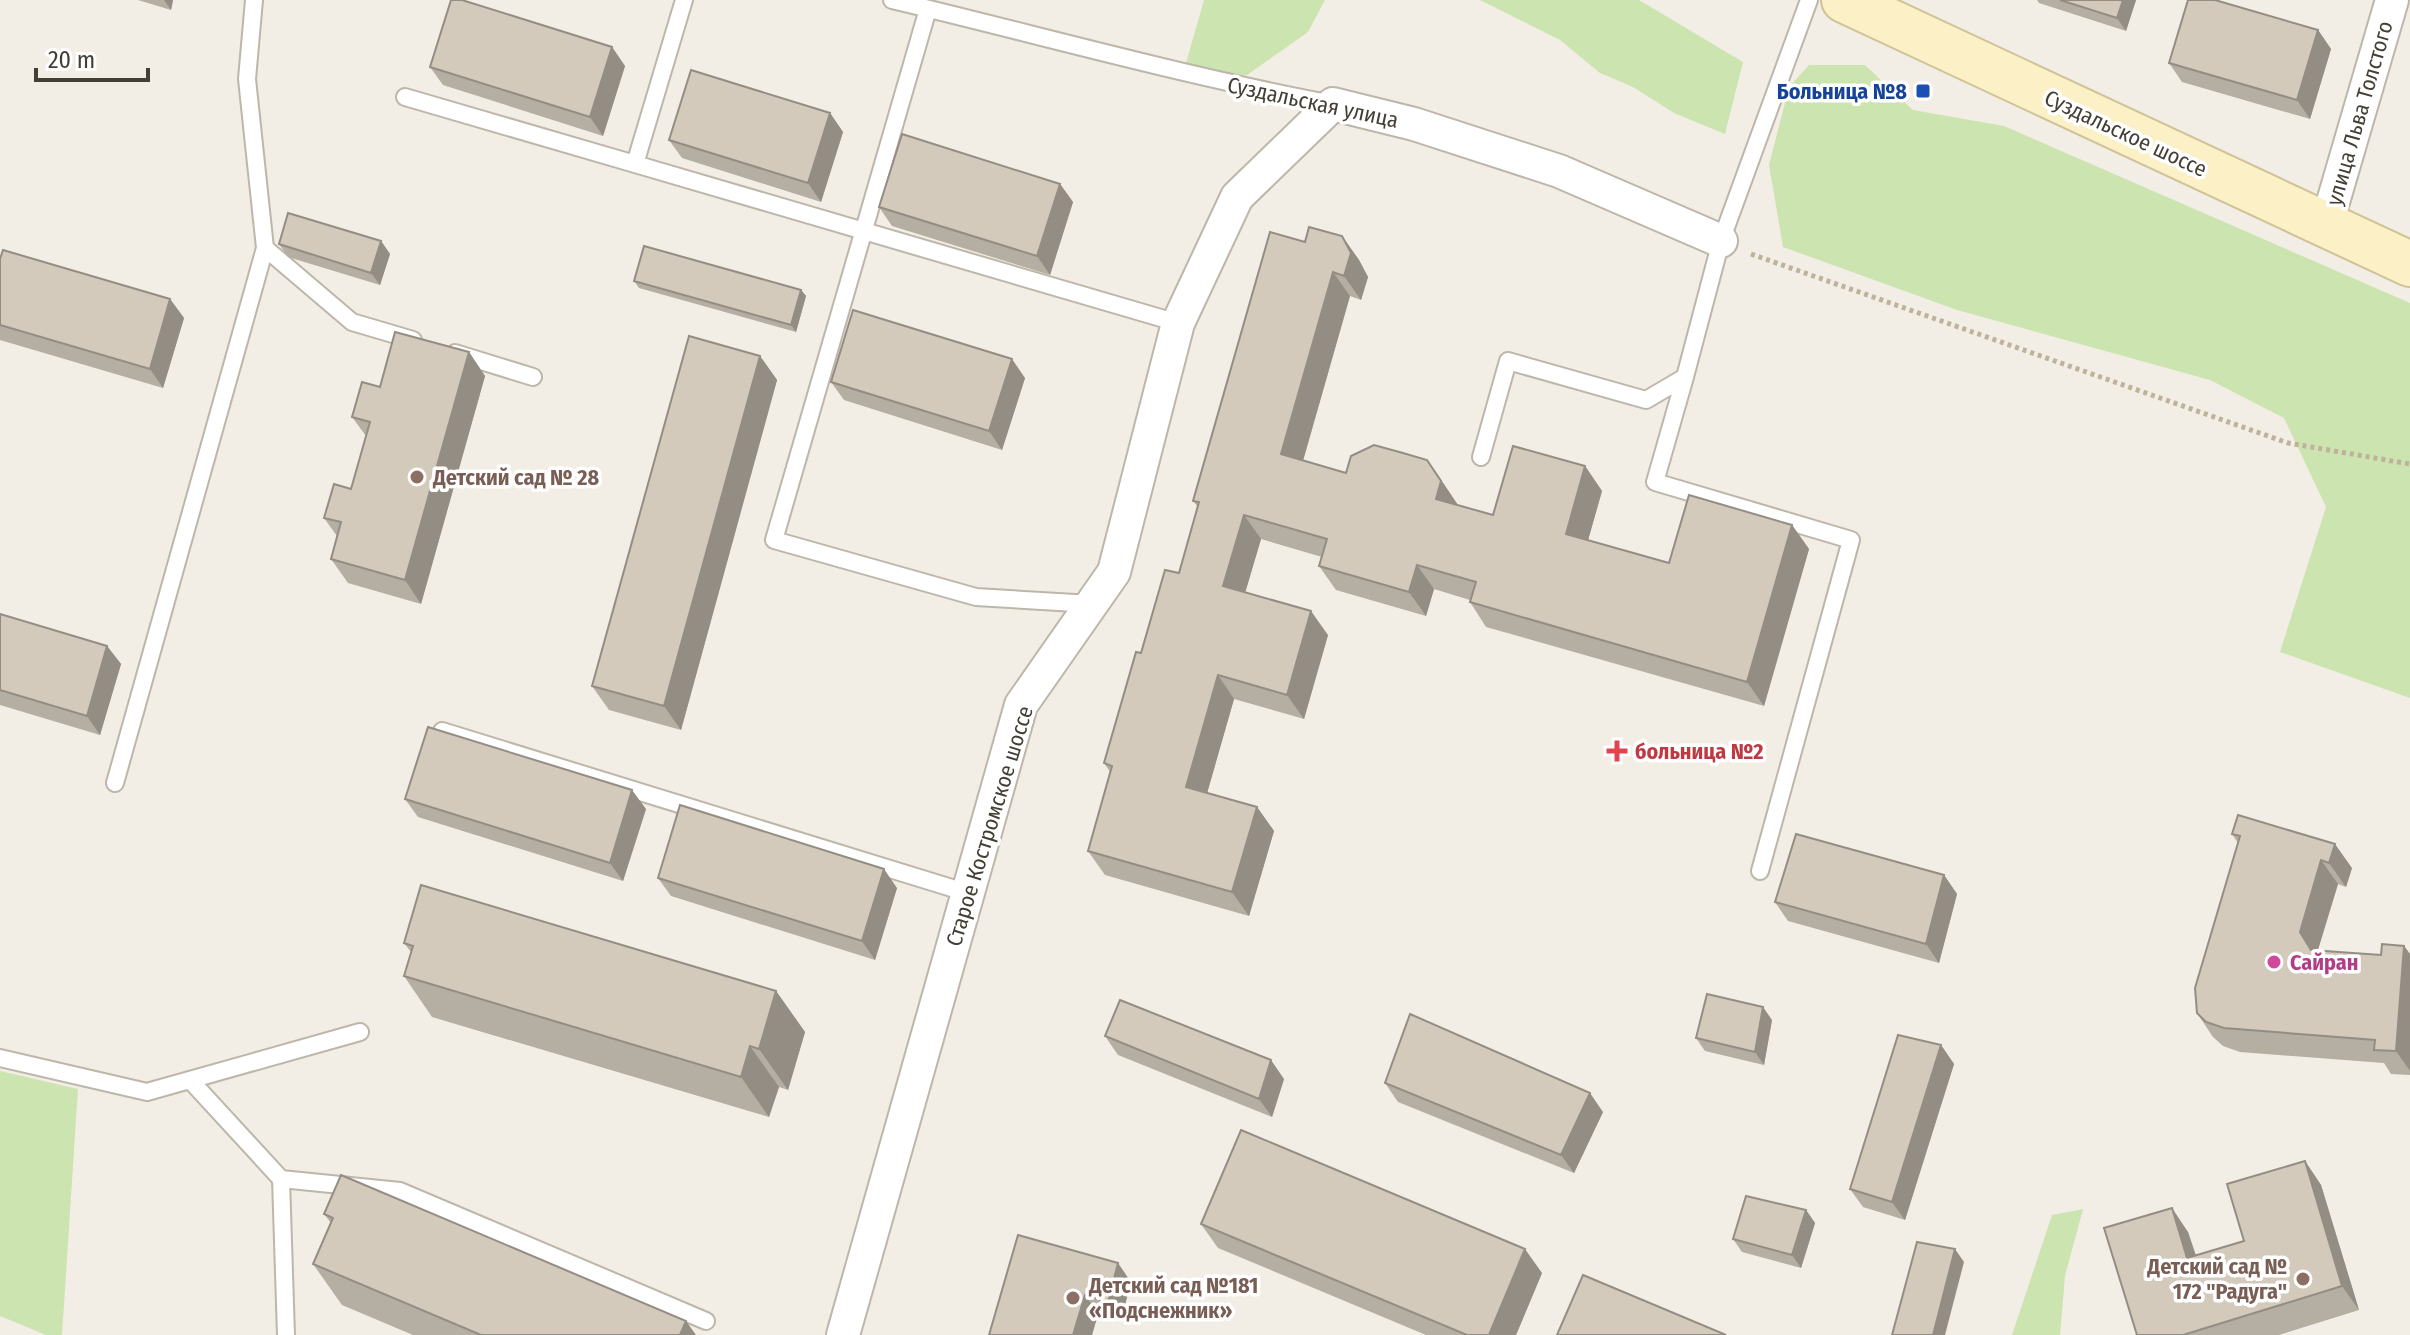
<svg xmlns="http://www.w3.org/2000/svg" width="2410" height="1335" font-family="'Fira Sans Condensed',sans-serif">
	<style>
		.green { fill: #cce4b0 }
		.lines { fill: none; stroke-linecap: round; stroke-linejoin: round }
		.service-casing { stroke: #bdb6a9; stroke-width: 20 }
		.minor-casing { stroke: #bdb6a9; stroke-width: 36 }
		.secondary-casing { stroke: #cfc297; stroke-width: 48 }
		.path { stroke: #beb29b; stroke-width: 5; stroke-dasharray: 4 4; stroke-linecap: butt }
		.service { stroke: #fff; stroke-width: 16 }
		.minor { stroke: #fff; stroke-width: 32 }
		.secondary { stroke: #fbf0c6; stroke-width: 44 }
		.wall { fill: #b5aea2 }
		.shaded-wall { fill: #948d84 }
		.building { fill: #d3cabc; stroke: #948d84; stroke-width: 2 }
		.transit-dot { fill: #1a4fb4; stroke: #fff; stroke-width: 3 }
		.education-dot { fill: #8d6e63; stroke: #fff; stroke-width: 3 }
		.health-dot { fill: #e0444e; stroke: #fff; stroke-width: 3 }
		.hotel-dot { fill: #d1479c; stroke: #fff; stroke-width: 3 }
		.labels { text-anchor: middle; stroke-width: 7; stroke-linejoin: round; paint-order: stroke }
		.transit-label { font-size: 22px; font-weight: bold; fill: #164399; stroke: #fff; text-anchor: end }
		.street-label { font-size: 22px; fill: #443f35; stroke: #fff }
		.education-label { font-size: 22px; font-weight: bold; fill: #785e54; stroke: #fff; text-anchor: start }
		.health-label { font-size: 22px; font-weight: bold; fill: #be3a42; stroke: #fff; text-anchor: start }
		.hotel-label { font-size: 22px; font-weight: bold; fill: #b23c85; stroke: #fff; text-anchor: start }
	</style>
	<rect width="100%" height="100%" fill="#f2eee6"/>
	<path class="green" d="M1204,0H1325L1308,32L1247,75L1208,74L1186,63Z
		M1480,0H1639L1743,62L1725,134L1674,113L1633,87L1600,73L1560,40Z
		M1809,65H1865L1913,110L2004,126L2410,303V698L2280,652L2326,507L2284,418L2210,380L1957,310L1783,247L1769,165L1789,87Z
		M0,1071L78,1089L62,1335H46L0,1316Z
		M2083,1209L2065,1276L2060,1335H2012L2052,1215Z"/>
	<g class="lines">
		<g class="service-casing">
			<path id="service" d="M684,0L635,164L1178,323
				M892,0C1039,35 1184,76 1333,104
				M928,9L774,540L976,597L1092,604
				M405,97L635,164
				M265,248L352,322L413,340
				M455,353L533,377
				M1685,377L1655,482L1851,540L1760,871
				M1481,457L1508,361L1646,400L1685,377L1721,241L1809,0
				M442,731L968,893
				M115,783L265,248L247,79L254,0
				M0,1058L147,1092L360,1032
				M190,1080L281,1179L286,1335
				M281,1179L400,1191L706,1321"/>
		</g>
		<g class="minor-casing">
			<path id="minor" d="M2326,226L2392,0
				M843,1335L1021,705L1114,572L1178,323L1237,197L1333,104L1414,124L1559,171L1721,241"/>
		</g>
		<g class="secondary-casing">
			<path id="secondary" d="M1844,0L2410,264"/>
		</g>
		<path class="path" d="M1751,254L2288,443L2410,464"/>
		<use href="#service" class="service"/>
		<use href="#minor" class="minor"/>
		<use href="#secondary" class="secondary"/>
	</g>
	<path class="wall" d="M138,0H173L171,10Z
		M2037,0H2136L2126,31L2039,3Z
		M2318,30L2331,49L2310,119L2182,82L2169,63Z
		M612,47L625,66L603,136L443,85L430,67Z
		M830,113L843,132L821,202L682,158L669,140Z
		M1060,184L1073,202L1050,275L892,226L879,207Z
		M1342,236L1359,260L1368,277L1361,300L1350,296L1303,461L1493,515L1585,466L1602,491L1588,540L1669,563L1792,525L1809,549L1764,706L1486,627L1470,602V600L1434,589L1426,616L1336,590L1319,566L1322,557L1261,539L1245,593L1328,635L1304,719L1234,699L1207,793L1257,807L1274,831L1249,916L1105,875L1088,851L1111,773L1104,763L1141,653L1179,573L1198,507L1193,501L1305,242Z
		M381,241L390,254L380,285L288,257L279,244Z
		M0,259L170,299L184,318L163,388L0,340Z
		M634,281L801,290L806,296L796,332L639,288Z
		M469,352L485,376L421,604L348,583L331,559L337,536L324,518L351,489L366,436L352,417L380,387Z
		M760,356L777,380L681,730L609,710L592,686Z
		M1025,378L1002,450L844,400L831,382Z
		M0,614L107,646L121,664L100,735L0,705Z
		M405,799L646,809L623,881L418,817Z
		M2232,834L2352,868L2346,887L2338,884L2318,950L2381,955L2404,946L2410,954V1075L2391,1074L2384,1063L2240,1052L2223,1046L2213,1037L2197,1013L2238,843Z
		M1944,875L1957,894L1939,963L1788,921L1775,902Z
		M658,878L897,888L875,960L671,896Z
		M404,943L776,991L805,1032L788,1090L779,1087L769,1117L432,1017L404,976L411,952Z
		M1772,1020L1764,1065L1705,1051L1696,1038Z
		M1105,1036L1284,1079L1272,1117L1118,1055Z
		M1941,1045L1954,1064L1905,1220L1863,1207L1850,1189Z
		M1385,1083L1603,1112L1574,1173L1398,1102Z
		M2305,1161L2321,1185L2359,1310L2279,1335H2137L2188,1232L2196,1255L2244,1241Z
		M1806,1210L1815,1223L1801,1268L1742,1252L1733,1239Z
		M324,1214L680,1335H413L342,1305L313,1264L331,1223Z
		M1201,1224L1542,1273L1516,1335H1426L1218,1248Z
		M1018,1235L1131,1282L1121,1320L1098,1314L1092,1335H989Z"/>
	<path class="shaded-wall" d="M164,0H173L171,10Z
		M2123,0H2136L2126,31L2117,18Z
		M2318,30L2331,49L2310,119L2297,100Z
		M612,47L625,66L603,136L590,117Z
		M830,113L843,132L821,202L808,183Z
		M1060,184L1073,202L1050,275L1037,256Z
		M1342,236L1359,260L1368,277L1361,300L1344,276Z
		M381,241L390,254L380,285L371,273Z
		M1333,272L1350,296L1298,478L1281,454Z
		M801,290L806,296L796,332L791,325Z
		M170,299L184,318L163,388L150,369Z
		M469,352L485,376L421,604L405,580Z
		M760,356L777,380L681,730L664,706Z
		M1012,359L1025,378L1002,450L989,431Z
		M1427,460L1444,484L1458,505L1436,499Z
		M1585,466L1602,491L1583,558L1566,534Z
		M1244,515L1261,539L1240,610L1223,586Z
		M1792,525L1809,549L1764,706L1747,682Z
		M1417,565L1434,589L1426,616L1409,592Z
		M1311,611L1328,635L1304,719L1287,695Z
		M107,646L121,664L100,735L87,716Z
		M1218,675L1234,699L1202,811L1186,787Z
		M632,790L646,809L623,881L610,863Z
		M1257,807L1274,831L1249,916L1232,892Z
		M2335,844L2352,868L2346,887L2329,863Z
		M2321,860L2338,884L2316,956L2328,974L2300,932Z
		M884,869L897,888L875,960L862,941Z
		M1944,875L1957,894L1939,963L1926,944Z
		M2404,946L2410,954V1071L2396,1051Z
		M776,991L805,1032L788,1090L759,1049Z
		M1763,1007L1772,1020L1764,1065L1755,1052Z
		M1941,1045L1954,1064L1905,1220L1892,1202Z
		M750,1046L779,1087L769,1117L741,1077Z
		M1271,1060L1284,1079L1272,1117L1259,1099Z
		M1590,1093L1603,1112L1574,1173L1561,1155Z
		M2305,1161L2321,1185L2359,1310L2342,1286Z
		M2172,1208L2188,1232L2204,1282L2187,1258Z
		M1806,1210L1815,1223L1801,1268L1792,1255Z
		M1525,1249L1542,1273L1516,1335H1489Z
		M1955,1249L1964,1262L1945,1335H1933Z
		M1118,1263L1131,1282L1121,1320L1108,1302Z
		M1085,1295L1098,1314L1092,1335H1073Z
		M686,1321L696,1335H680Z"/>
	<path class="building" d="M451,0H462L612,47L590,117L430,67Z
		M2060,0H2123L2117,18Z
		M2188,0H2215L2318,30L2297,100L2169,63Z
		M691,70L830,113L808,183L669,140Z
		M902,134L1060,184L1037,256L879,207Z
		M288,213L381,241L371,273L279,244Z
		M1309,227L1342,236L1351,253L1344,276L1333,272L1281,454L1346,473L1351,456L1374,445L1403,453L1427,460L1441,481L1436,499L1493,515L1513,446L1585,466L1566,534L1669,563L1689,495L1792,525L1747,682L1470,602L1476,582L1417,565L1409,592L1319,566L1327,539L1244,515L1223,586L1311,611L1287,695L1218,675L1186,787L1257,807L1232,892L1088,851L1112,766L1104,763L1136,652L1141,653L1165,570L1179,573L1199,502L1193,501L1270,232L1305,242Z
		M644,246L801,290L791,325L634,281Z
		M3,250L170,299L150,369L0,325V259Z
		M853,310L1012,359L989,431L831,382Z
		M395,332L469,352L405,580L331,559L341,522L324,518L334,484L351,489L370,422L352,417L362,382L380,387Z
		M689,336L760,356L664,706L592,686Z
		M0,614L107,646L87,716L0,690Z
		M428,727L632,790L610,863L405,799Z
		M680,805L884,869L862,941L658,878Z
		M2238,815L2335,844L2329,863L2321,860L2300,932L2311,950L2381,955L2382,944L2404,946L2396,1051L2374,1050L2375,1040L2224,1028L2206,1022L2197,1013L2195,988L2240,836L2232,834Z
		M1796,834L1944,875L1926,944L1775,902Z
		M421,885L776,991L759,1049L750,1046L741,1077L404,976L413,946L404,943Z
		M1707,994L1763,1007L1755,1052L1696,1038Z
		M1120,1000L1271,1060L1259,1099L1105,1036Z
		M1410,1014L1590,1093L1561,1155L1385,1083Z
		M1898,1035L1941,1045L1892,1202L1850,1189Z
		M1241,1130L1525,1249L1489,1335H1467L1201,1224Z
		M2305,1161L2342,1286L2183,1335H2137L2104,1228L2172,1208L2187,1258L2244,1241L2227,1184Z
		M341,1175L686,1321L680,1335H481L313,1264L333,1218L324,1214Z
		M1746,1196L1806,1210L1792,1255L1733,1239Z
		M1018,1235L1118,1263L1108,1302L1085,1295L1073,1335H989Z
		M1917,1242L1955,1249L1933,1335H1892Z
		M1583,1275L1726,1335H1557Z"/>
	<rect class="transit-dot" x="1915" y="83" width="16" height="16" rx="4"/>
	<g class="education-dot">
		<circle cx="417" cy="477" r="8"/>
		<circle cx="2303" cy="1279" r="8"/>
		<circle cx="1073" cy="1298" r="8"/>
	</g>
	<path class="health-dot" d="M1613 739h8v8h8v8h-8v8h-8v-8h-8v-8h8z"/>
	<circle class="hotel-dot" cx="2274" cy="962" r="8"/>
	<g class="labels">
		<g class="transit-label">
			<text x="1907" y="99">Больница №8</text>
		</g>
		<g class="street-label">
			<text transform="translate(1313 102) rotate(12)" y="8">Суздальская улица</text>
			<text transform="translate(2359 113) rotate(-74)" y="8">улица Льва Толстого</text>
			<text transform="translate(2126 133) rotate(25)" y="8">Суздальское шоссе</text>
			<text transform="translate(989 826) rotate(-73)" y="8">Старое Костромское шоссе</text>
		</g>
		<g class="education-label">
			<text x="433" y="485">Детский сад № 28</text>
			<text x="2287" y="1274" text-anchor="end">Детский сад №<tspan x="2287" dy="25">172 "Радуга"</tspan></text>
			<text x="1089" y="1293">Детский сад №181<tspan x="1089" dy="25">«Подснежник»</tspan></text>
		</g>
		<g class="health-label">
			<text x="1635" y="759">больница №2</text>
		</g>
		<g class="hotel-label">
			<text x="2290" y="970">Сайран</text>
		</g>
	</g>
	<path d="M36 68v12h112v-12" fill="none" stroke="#443f35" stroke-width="4"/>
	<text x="48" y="68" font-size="24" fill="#443f35" stroke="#ffffff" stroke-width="6" paint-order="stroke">20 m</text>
</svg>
